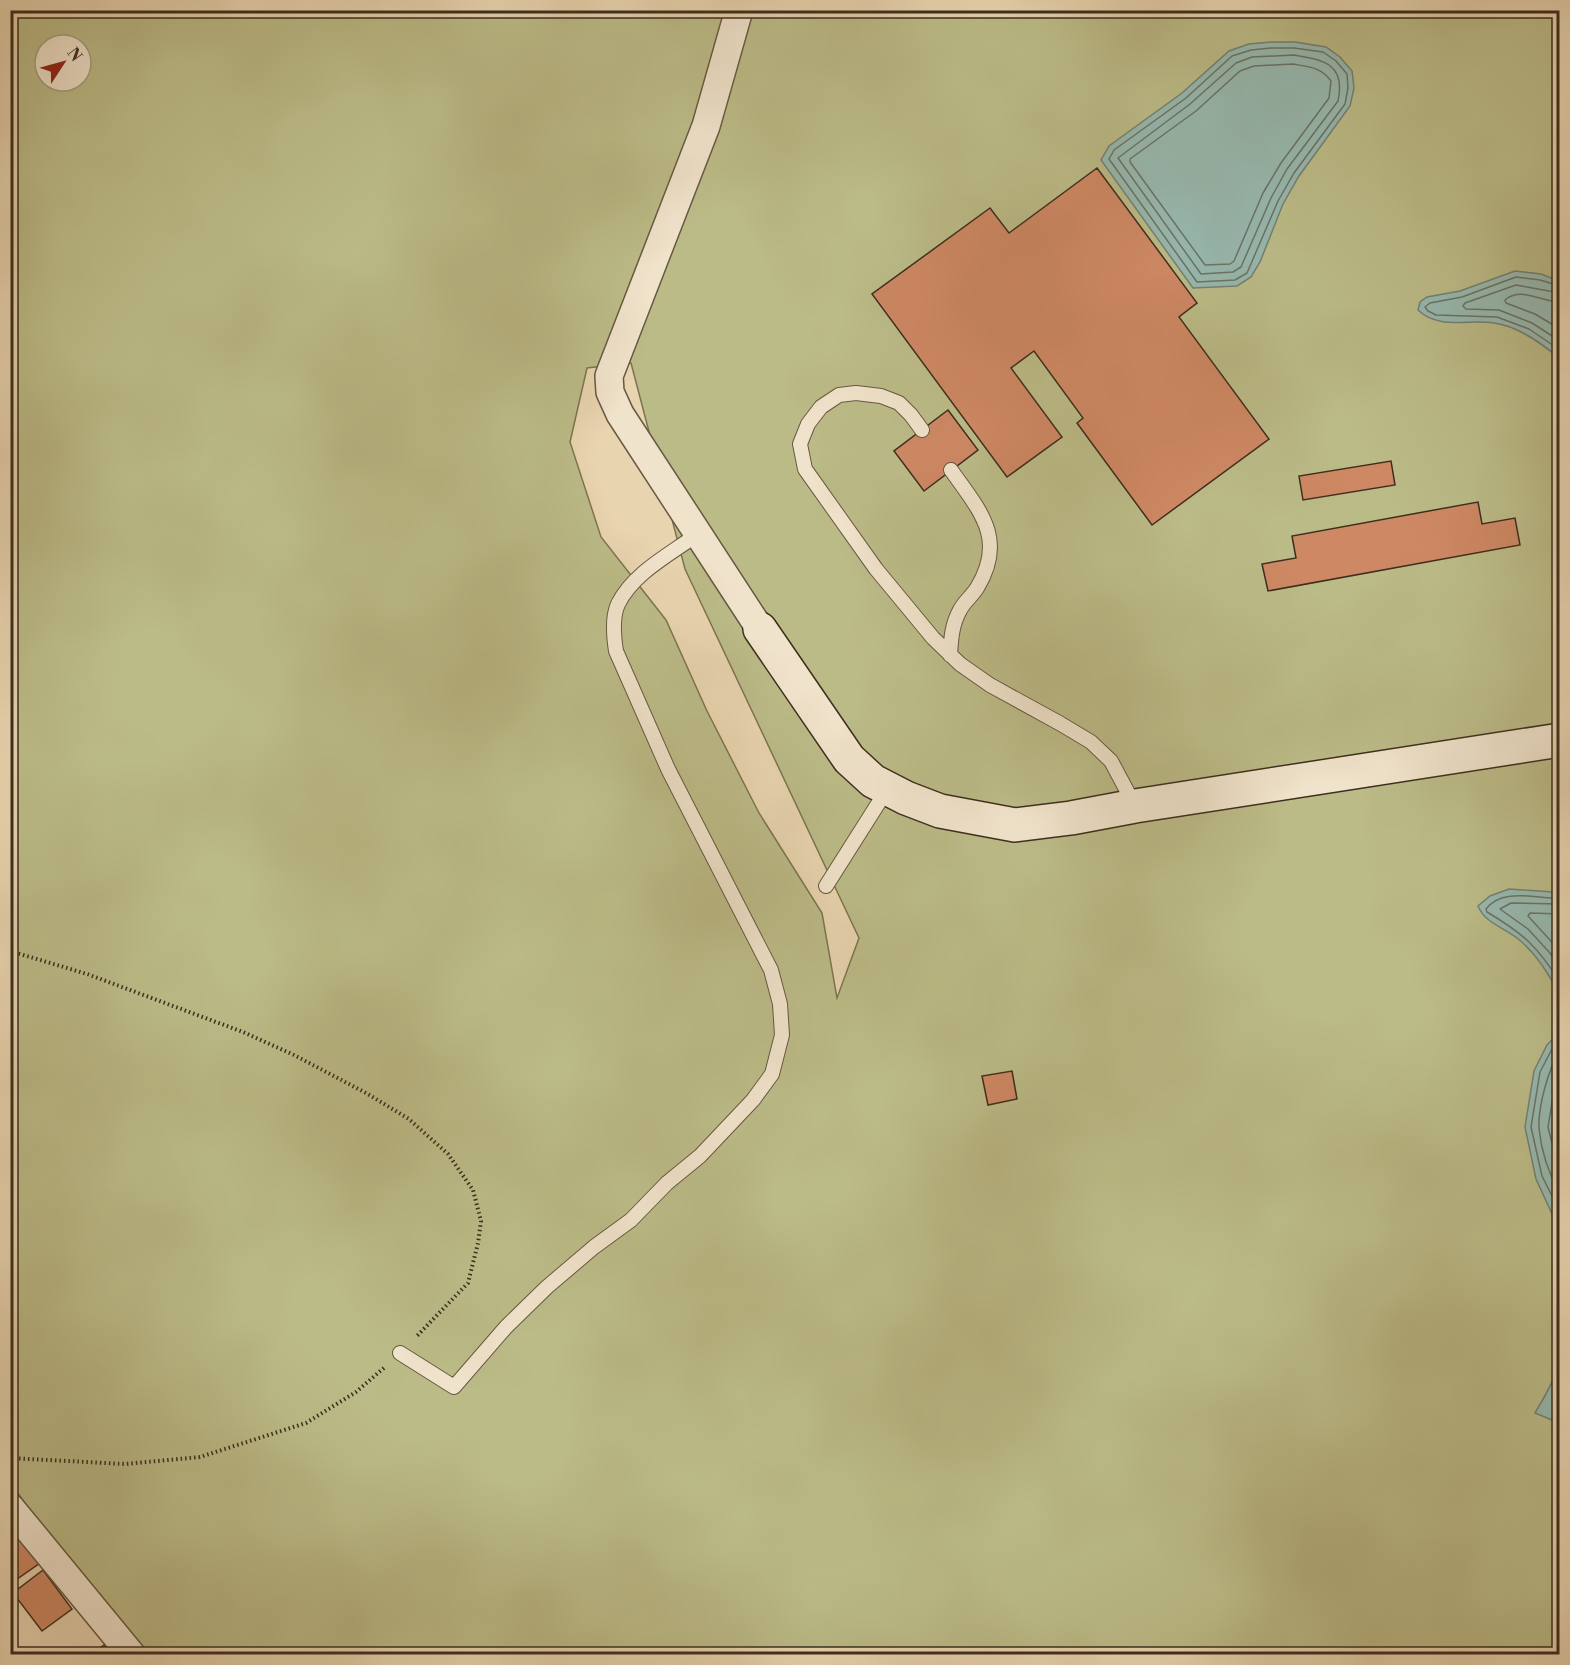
<svg xmlns="http://www.w3.org/2000/svg" width="1570" height="1665" font-family="'Libre Bodoni',serif">
	<style>
		.green { fill: #bbbb87; stroke: #7c7452; stroke-width: 1.5; fill-rule: evenodd }
		.water { fill: #97b8ae; stroke: #738174; stroke-width: 1.5 }
		.lines { fill: none; stroke-linecap: round; stroke-linejoin: round }
		.shore { stroke: #6a7366; stroke-width: 1.5 }
		.building { fill: #ce8864; stroke: #3d2e1e; stroke-width: 1.5 }
		.lane-casing { stroke: #685842; stroke-width: 16 }
		.street-casing { stroke: #685842; stroke-width: 30 }
		.secondary-casing { stroke: #3d2e1e; stroke-width: 36 }
		.path { stroke: #3d2e1e; stroke-width: 4; stroke-dasharray: 1.5 3; stroke-linecap: butt }
		.lane { stroke: #f0e3cb; stroke-width: 14 }
		.street { stroke: #f0e3cb; stroke-width: 27 }
		.secondary { stroke: #f0e3cb; stroke-width: 33 }
	</style>
	<rect width="100%" height="100%" fill="#e8d4af"/>
	<filter id="stains"><feTurbulence type="fractalNoise" baseFrequency=".00333" numOctaves="4"/><feColorMatrix values="0 0 0 0 .2 0 0 0 0 .09 0 0 0 0 .02 0 0 0 .5 -.17"/></filter>
	<radialGradient id="worn" r=".72"><stop offset=".6" stop-color="#630" stop-opacity="0"/><stop offset="1" stop-color="#630" stop-opacity=".3"/></radialGradient>
	<path class="green" d="M10,11H1559V1654H134L75,1581L20,1496L11,1485ZM45,45H81V81H45ZM631,363L685,569L859,938L837,998L822,913L759,813L707,711L666,620L601,537L570,442L587,368Z"/>
	<path class="water" d="M1271,42H1295L1326,47L1340,57L1352,71L1354,88L1350,106L1299,176L1283,204L1260,262L1251,277L1237,286L1193,288L1101,160L1109,146L1182,93L1229,51L1249,44Z
		M1515,271L1541,274L1559,281V358C1541,343 1518,326 1494,323C1468,319 1439,330 1418,310L1420,302L1427,297L1460,291Z
		M1509,889L1553,892L1559,891V994C1549,974 1535,952 1517,938C1503,927 1485,923 1478,906L1490,896Z
		M1559,1033V1229L1536,1179L1525,1127L1534,1071L1547,1045Z
		M1559,1302L1560,1423H1559L1535,1413C1546,1394 1557,1377 1559,1355C1561,1337 1556,1320 1559,1302Z"/>
	<g class="lines">
		<path class="shore" d="M1271,48H1294L1323,52L1336,61L1347,74L1348,88L1345,104L1294,173L1278,201L1247,273L1235,280L1197,282L1109,159L1114,150L1186,98L1232,56L1251,50Z
			M1294,55C1324,60 1346,64 1338,101L1287,169L1271,198L1241,267L1233,272L1201,274L1118,158L1190,104L1236,63L1252,57Z
			M1293,64C1309,67 1321,67 1331,81L1329,98L1281,163L1263,193L1234,261L1230,264L1205,265L1130,162V159L1196,111L1240,71L1254,66Z
			M1560,286L1540,280L1516,277L1462,297L1430,303L1425,307L1428,311L1436,315L1497,317L1529,329L1560,350
			M1560,293L1516,285L1465,303L1463,306L1466,309L1499,310L1532,323L1560,341
			M1560,302C1541,302 1521,286 1505,300L1506,303L1535,314L1560,329
			M1560,897L1553,898C1531,897 1501,889 1486,909L1487,912C1524,934 1537,946 1560,982
			M1560,904L1511,903L1500,909L1528,929L1550,953L1560,968
			M1560,914L1530,913L1528,916L1560,951
			M1560,1041L1552,1049L1540,1072L1531,1127L1542,1176L1560,1212
			M1560,1052C1548,1068 1538,1108 1539,1128C1541,1151 1549,1174 1560,1194
			M1560,1071L1556,1078L1548,1127L1560,1175"/>
	</g>
	<path class="building" d="M1097,168L1197,303L1179,317L1269,439L1152,525L1077,423L1083,418L1034,351L1011,368L1062,437L1007,477L872,294L990,208L1009,233Z
		M948,410L978,450L924,491L894,451Z
		M1391,461L1395,485L1303,500L1299,476Z
		M1478,502L1482,524L1515,518L1520,545L1268,591L1262,564L1296,558L1292,536Z
		M1012,1071L1017,1099L988,1105L982,1076Z
		M18,1532L40,1563L10,1584V1537Z
		M43,1570L72,1609L42,1631L13,1593Z
		M104,1645L111,1654H91Z"/>
	<g class="lines">
		<g class="lane-casing">
			<path id="lane" d="M922,430L911,415L899,403L881,396L856,393L839,395L821,407L808,424L800,444L805,469L876,569L933,638L960,664L990,685L1061,724L1091,742L1111,761L1135,806
				M950,655C951,639 952,624 960,610C964,602 972,596 977,588C1007,539 980,511 951,470
				M826,886L888,788
				M400,1353L454,1387L506,1327L547,1287L594,1247L631,1220L667,1183L700,1156L753,1100L772,1074L782,1035L780,1004L771,970L668,769L616,651C614,638 612,617 618,604C634,572 671,554 699,533"/>
		</g>
		<g class="street-casing">
			<path id="street" d="M739,10L706,126L609,376L610,392L620,414L760,629
				M10,1507L131,1654"/>
		</g>
		<g class="secondary-casing">
			<path id="secondary" d="M760,629L849,759L873,781L906,798L940,811L1015,825L1071,818L1135,806L1560,740"/>
		</g>
		<path class="path" d="M10,951L87,974L243,1032L294,1055L366,1093L409,1119L448,1154L473,1190L481,1221L478,1243L468,1283L416,1337
			M10,1458L125,1464L200,1457L306,1423L356,1392L385,1367"/>
		<use href="#lane" class="lane"/>
		<use href="#street" class="street"/>
		<use href="#secondary" class="secondary"/>
	</g>
	<rect width="1570" height="1665" fill="none" stroke="#e8d4af" stroke-width="36"/>
	<rect x="12" y="12" width="1546" height="1641" fill="none" stroke="#3d2e1e" stroke-width="3"/>
	<rect x="18" y="18" width="1534" height="1629" fill="none" stroke="#3d2e1e" stroke-width="1.5"/>
	<g transform="translate(63 63) rotate(54)"><circle r="28" fill="#f0e3cb" stroke="#a89b86" stroke-width="1.5"/>
	<path d="M0-4.5L10 22L0 15L-10 22Z" fill="#8f2418"/>
	<text y="-9" font-size="16" font-weight="bold" text-anchor="middle" fill="#3d2e1e">N</text>
	</g>
	<rect width="100%" height="100%" filter="url(#stains)"/>
	<rect width="100%" height="100%" fill="url(#worn)"/>
</svg>
